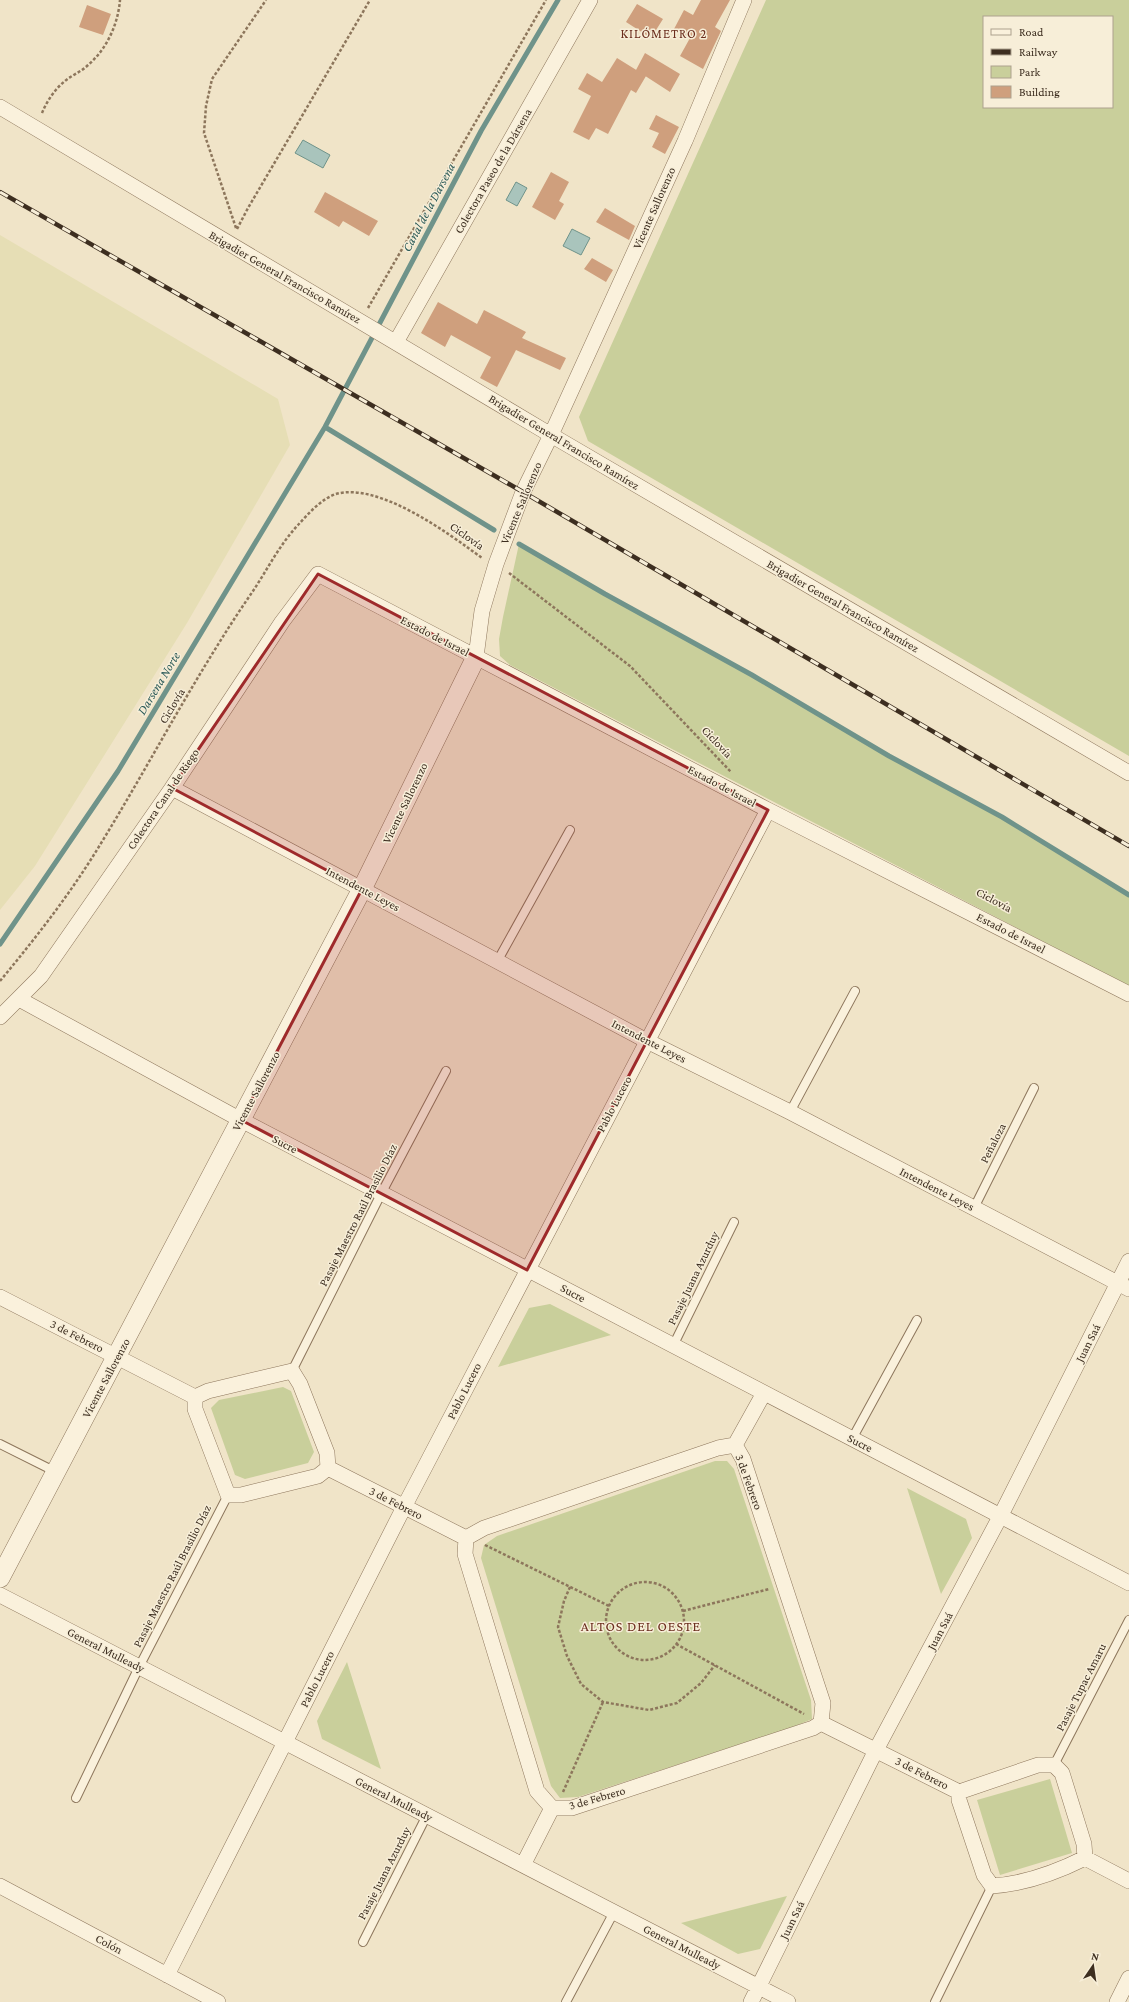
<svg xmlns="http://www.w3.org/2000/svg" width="1129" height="2002" font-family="'Crimson Pro',serif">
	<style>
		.farmland { fill: #e6deb5 }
		.green { fill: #c9cf9b; fill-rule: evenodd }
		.water { fill: #a9c4bc; stroke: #6f938a }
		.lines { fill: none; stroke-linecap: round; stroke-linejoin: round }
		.stream { stroke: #6f938a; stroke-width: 5 }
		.building { fill: #cf9f7d }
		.service-casing { stroke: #8d765c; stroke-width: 10 }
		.minor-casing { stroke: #8d765c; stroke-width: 16 }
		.tertiary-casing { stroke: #8d765c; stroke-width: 20 }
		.path { stroke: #8d765c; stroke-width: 2.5; stroke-dasharray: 3 2; stroke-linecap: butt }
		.service { stroke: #faf1dc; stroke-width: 8 }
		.minor { stroke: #faf1dc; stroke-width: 15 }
		.tertiary { stroke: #faf1dc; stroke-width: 19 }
		.rail-casing { stroke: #3d2e20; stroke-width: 4.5 }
		.rail { stroke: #f7eed8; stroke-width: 3; stroke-dasharray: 9; stroke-linecap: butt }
		.marked { fill: #9e2a2b; fill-opacity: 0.2; stroke: #9e2a2b; stroke-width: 3; stroke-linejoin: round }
		.labels { text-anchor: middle; stroke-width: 3; stroke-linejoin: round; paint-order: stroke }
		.street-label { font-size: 12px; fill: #3d2e20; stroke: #f7eed8 }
		.neighbourhood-label { font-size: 13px; letter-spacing: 1px; fill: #6b2e1e; stroke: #f7eed8 }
		.water-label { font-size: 13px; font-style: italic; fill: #2f5d5a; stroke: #f7eed8 }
		.quarter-label { font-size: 14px; letter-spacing: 1px; fill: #6b2e1e; stroke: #f7eed8 }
	</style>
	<rect width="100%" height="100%" fill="#f0e4c8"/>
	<path class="farmland" d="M0,235L278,399L290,445L187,623L35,866L0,910Z"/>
	<path class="green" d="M766,0H1129V756L588,441L579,417ZM984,17H1112V107H984Z
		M519,544L605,594L752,675L889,756L1002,817L1129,895V986L510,665L500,656L499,639L503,617Z
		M550,1304L611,1335L498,1367L529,1308Z
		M283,1387L291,1391L314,1452L308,1463L245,1479L235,1475L211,1408L219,1400Z
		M715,1461H727L734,1469L811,1700L812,1719L793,1727L578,1797L560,1798L551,1786L481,1558L484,1545L497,1536Z
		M907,1488L966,1519L972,1538L941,1594Z
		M347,1662L381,1769L322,1739L317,1721Z
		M1050,1779L1072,1853L1000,1875L977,1800Z
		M787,1896L760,1949L738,1954L681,1923Z"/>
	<path class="water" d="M303,140L330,155L323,168L295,153Z
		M516,182L527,188L517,206L506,200Z
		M572,229L590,238L581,255L563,246Z"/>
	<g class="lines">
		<path class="stream" d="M325,427L494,530
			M519,544L605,594L752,675L889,756L1002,817L1129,895
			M0,944L118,771L325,427L481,131L558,0"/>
	</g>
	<path class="building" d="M701,0H730L715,27L721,31L703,69L680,56L690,38L674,29L684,10L693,15Z
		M637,4L663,19L651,38L626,22Z
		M87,5L111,14L103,35L79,27Z
		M645,53L680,74L670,92L636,70Z
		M617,58L646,76L636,93L631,90L608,134L596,128L589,140L573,132L591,96L578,89L587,73L602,82Z
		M656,115L679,127L665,154L652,147L659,133L649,129Z
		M551,172L569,182L559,201L564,204L555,220L532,207Z
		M325,192L378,221L369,236L343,221L339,227L314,212Z
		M605,208L635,226L629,240L596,222Z
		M592,258L613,270L606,282L584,269Z
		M438,302L477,324L484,310L526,332L522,338L566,358L560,370L516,350L497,387L480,378L491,357L451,335L445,347L421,333Z"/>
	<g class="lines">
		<g class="service-casing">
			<path id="service" d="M498,960L570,830
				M790,1112L855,991
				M974,1208L1034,1088
				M673,1346L734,1222
				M292,1371L381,1194L446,1071
				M852,1439L917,1320
				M0,1444L56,1472
				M1054,1765L1129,1620
				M76,1798L139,1667L228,1495
				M363,1942L427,1815
				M566,2002L614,1912
				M935,2002L992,1886"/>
		</g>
		<g class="minor-casing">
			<path id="minor" d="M0,107L551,435L1129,773
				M396,342L590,0
				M476,657L482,611L496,564L523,492L551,435L685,141L744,0
				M172,788L647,1041L790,1112L1129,1289
				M19,999L241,1120L1129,1583
				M0,1017L41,976L172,788L282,622L318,574L768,810L1129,994
				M0,1297L195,1397
				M292,1371L300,1384L327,1453L328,1468L318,1476L241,1495H228L195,1409V1397L208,1391Z
				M735,1445L743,1459L823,1703L821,1723L813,1728L572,1808H552L537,1791L465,1554L466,1538L484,1528L718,1448Z
				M735,1445L764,1393
				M328,1468L466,1538
				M0,1595L788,2002
				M821,1723L959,1792
				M959,1792V1800L984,1875L992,1886C1023,1884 1057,1872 1085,1858
				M959,1792L1038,1765H1054L1062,1773L1084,1844L1085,1858
				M1085,1858L1129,1881
				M523,1865L552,1808
				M0,1886L218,2002
				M167,1975L404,1507L768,810
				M751,2002L876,1750L1001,1515L1129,1261
				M1117,2002L1129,1978"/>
		</g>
		<g class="tertiary-casing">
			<path id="tertiary" d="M0,1578L362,889L476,657"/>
		</g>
		<path class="path" d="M42,113C47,101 55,89 65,81C72,75 81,72 88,65C107,49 118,24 120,0
			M236,228L204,133L206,106L212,79L266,0
			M237,229L248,208L370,0
			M368,308L546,0
			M509,573L630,666L731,772
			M0,981C34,940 67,898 95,853C149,766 195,675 253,591C267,570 280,544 298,525C308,514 321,499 336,494C379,482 448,533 482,558
			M485,1545L609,1606
			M606 1621a39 39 0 1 1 78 0a39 39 0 1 1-78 0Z
			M570,1587L564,1601L558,1627L567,1656L581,1684L603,1702L649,1710L677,1703L701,1683L715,1665
			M683,1611L769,1589
			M676,1644L804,1714
			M563,1792L603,1702"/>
		<use href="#service" class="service"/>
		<use href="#minor" class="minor"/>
		<use href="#tertiary" class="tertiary"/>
		<g class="rail-casing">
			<path id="rail" d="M0,192L523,492L1129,846"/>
		</g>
		<use href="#rail" class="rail"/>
	</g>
	<path class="marked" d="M318,574L768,810L527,1270L241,1120L362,889L172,788Z"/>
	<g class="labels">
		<g class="street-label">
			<text transform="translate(493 171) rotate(-60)" y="4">Colectora Paseo de la Dársena</text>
			<text transform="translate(654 208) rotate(-66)" y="4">Vicente Sallorenzo</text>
			<text transform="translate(285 277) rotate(30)" y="4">Brigadier General Francisco Ramírez</text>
			<text transform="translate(564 442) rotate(31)" y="4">Brigadier General Francisco Ramírez</text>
			<text transform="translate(521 503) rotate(-67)" y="4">Vicente Sallorenzo</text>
			<text transform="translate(467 536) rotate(35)" y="4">Ciclovía</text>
			<text transform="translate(843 606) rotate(30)" y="4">Brigadier General Francisco Ramírez</text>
			<text transform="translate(435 636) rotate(27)" y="4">Estado de Israel</text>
			<text transform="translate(172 706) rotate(-59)" y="4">Ciclovía</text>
			<text transform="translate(717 742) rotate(47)" y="4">Ciclovía</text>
			<text transform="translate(722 786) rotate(28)" y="4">Estado de Israel</text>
			<text transform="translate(163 799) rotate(-56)" y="4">Colectora Canal de Riego</text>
			<text transform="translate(405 803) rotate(-64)" y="4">Vicente Sallorenzo</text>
			<text transform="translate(363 889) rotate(28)" y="4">Intendente Leyes</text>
			<text transform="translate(994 900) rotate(28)" y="4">Ciclovía</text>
			<text transform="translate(1011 933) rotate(27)" y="4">Estado de Israel</text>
			<text transform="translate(649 1041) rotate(27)" y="4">Intendente Leyes</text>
			<text transform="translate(256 1091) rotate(-62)" y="4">Vicente Sallorenzo</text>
			<text transform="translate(614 1104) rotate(-62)" y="4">Pablo Lucero</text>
			<text transform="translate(993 1143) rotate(-63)" y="4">Peñaloza</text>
			<text transform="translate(285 1144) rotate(28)" y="4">Sucre</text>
			<text transform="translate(937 1189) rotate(27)" y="4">Intendente Leyes</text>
			<text transform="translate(358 1215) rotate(-63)" y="4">Pasaje Maestro Raúl Brasilio Díaz</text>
			<text transform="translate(693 1278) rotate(-64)" y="4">Pasaje Juana Azurduy</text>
			<text transform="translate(573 1293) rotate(28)" y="4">Sucre</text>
			<text transform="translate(77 1336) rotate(27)" y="4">3 de Febrero</text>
			<text transform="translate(1088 1343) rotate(-63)" y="4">Juan Saá</text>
			<text transform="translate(106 1378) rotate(-62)" y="4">Vicente Sallorenzo</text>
			<text transform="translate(464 1391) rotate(-63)" y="4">Pablo Lucero</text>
			<text transform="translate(860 1443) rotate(27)" y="4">Sucre</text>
			<text transform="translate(749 1482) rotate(70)" y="4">3 de Febrero</text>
			<text transform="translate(396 1503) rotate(27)" y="4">3 de Febrero</text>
			<text transform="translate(172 1576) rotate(-63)" y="4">Pasaje Maestro Raúl Brasilio Díaz</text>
			<text transform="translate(940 1631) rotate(-62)" y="4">Juan Saá</text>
			<text transform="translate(106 1650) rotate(27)" y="4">General Mulleady</text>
			<text transform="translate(317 1679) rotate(-63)" y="4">Pablo Lucero</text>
			<text transform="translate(1081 1687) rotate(-63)" y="4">Pasaje Tupac Amaru</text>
			<text transform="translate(922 1773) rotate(27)" y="4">3 de Febrero</text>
			<text transform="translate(597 1798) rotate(-16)" y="4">3 de Febrero</text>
			<text transform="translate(394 1799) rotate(27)" y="4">General Mulleady</text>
			<text transform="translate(384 1873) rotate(-63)" y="4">Pasaje Juana Azurduy</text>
			<text transform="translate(792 1920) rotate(-64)" y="4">Juan Saá</text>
			<text transform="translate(109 1944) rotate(28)" y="4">Colón</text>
			<text transform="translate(682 1947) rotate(27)" y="4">General Mulleady</text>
		</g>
		<g class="neighbourhood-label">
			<text x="664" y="38">KILÓMETRO 2</text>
		</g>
		<g class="water-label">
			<text transform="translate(428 207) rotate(-62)" y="5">Canal de la Darsena</text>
			<text transform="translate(158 683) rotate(-59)" y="5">Darsena Norte</text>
		</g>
		<g class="quarter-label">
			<text x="641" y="1631">ALTOS DEL OESTE</text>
		</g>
	</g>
	<rect x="983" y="16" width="130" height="92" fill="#f7eed8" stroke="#ada18e"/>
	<rect x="991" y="29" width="20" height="6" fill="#faf1dc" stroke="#ada18e"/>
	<text x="1019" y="36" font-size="12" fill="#3d2e20">Road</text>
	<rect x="991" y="49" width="20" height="6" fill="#3d2e20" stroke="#ada18e"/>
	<text x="1019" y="56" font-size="12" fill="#3d2e20">Railway</text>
	<rect x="991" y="66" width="20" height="12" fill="#c9cf9b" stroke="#ada18e"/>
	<text x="1019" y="76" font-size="12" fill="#3d2e20">Park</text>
	<rect x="991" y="86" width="20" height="12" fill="#cf9f7d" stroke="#ada18e"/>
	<text x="1019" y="96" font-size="12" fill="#3d2e20">Building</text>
	<g transform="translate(1093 1966) rotate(13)" stroke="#f7eed8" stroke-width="3" paint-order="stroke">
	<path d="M0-3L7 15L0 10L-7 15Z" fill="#3d2e20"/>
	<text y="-6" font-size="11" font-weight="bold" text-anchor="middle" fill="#3d2e20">N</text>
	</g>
</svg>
